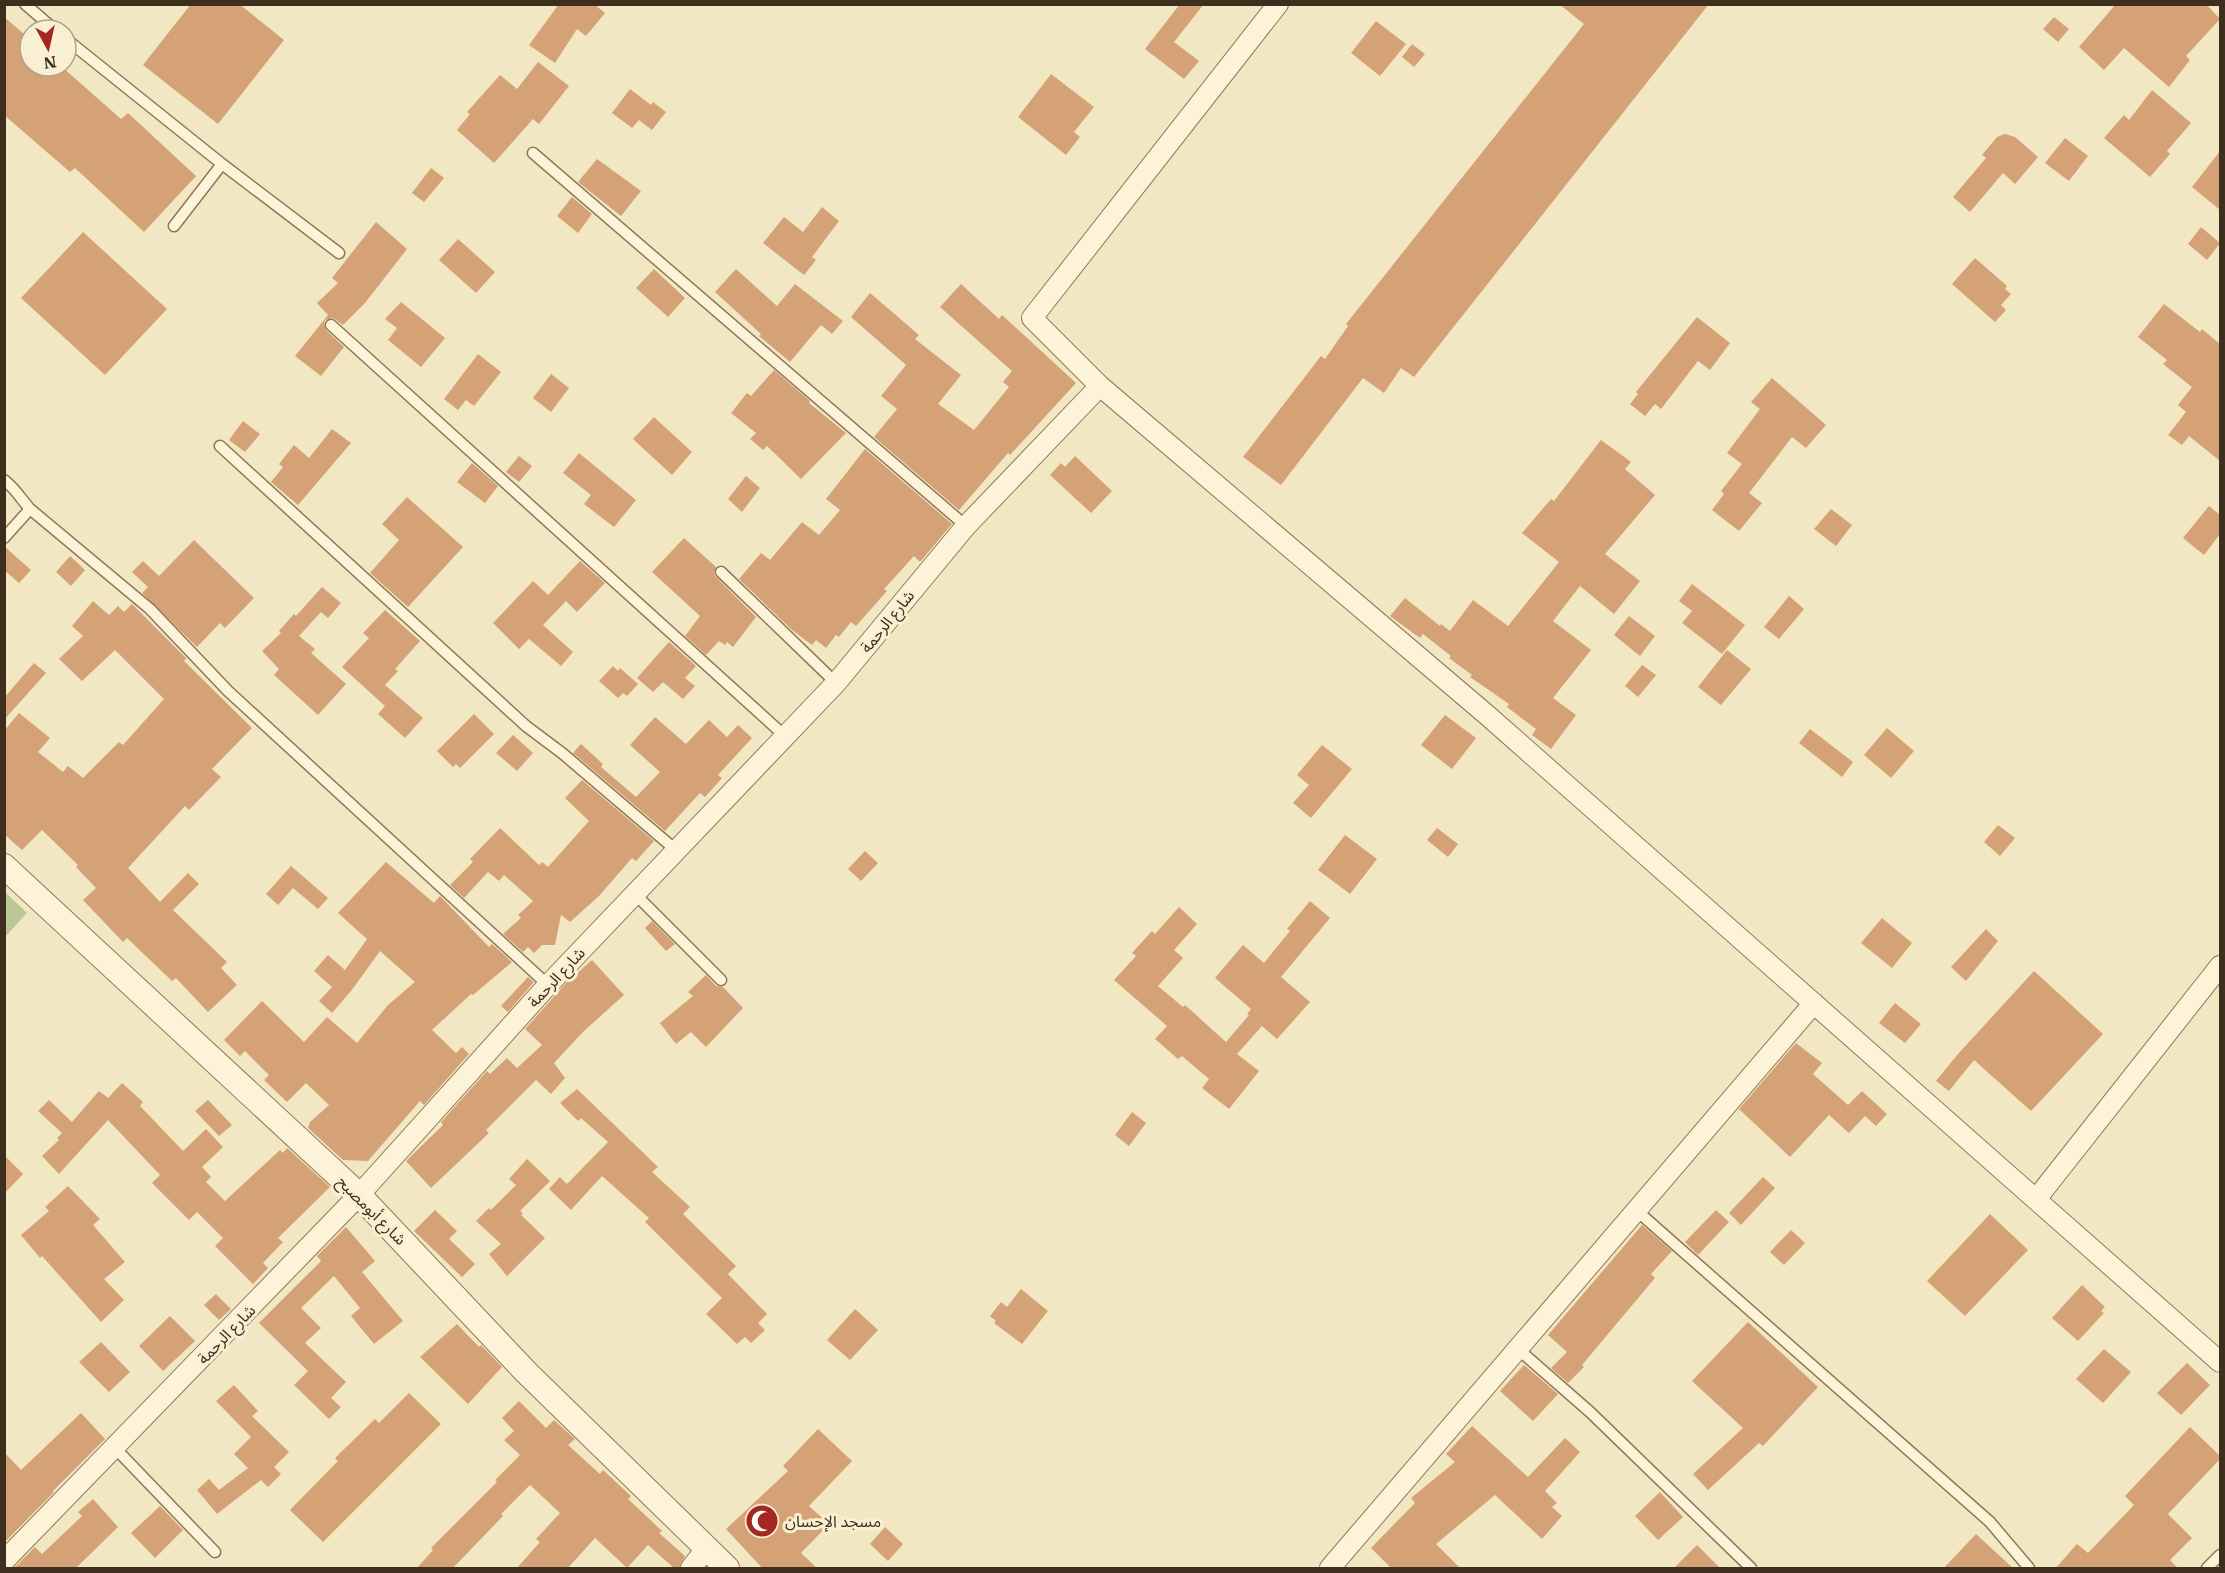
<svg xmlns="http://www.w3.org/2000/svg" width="2225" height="1573" font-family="'IBM Plex Serif','Noto Sans Arabic',serif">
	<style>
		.cemetery { fill: #bdc696 }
		.building { fill: #d4a276 }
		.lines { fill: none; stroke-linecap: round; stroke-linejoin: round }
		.service-casing { stroke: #8f7858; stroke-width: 13 }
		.minor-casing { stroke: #8f7858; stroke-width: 22 }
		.tertiary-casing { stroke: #8f7858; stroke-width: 26 }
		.service { stroke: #fcf3d8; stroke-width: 10 }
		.minor { stroke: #fcf3d8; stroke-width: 20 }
		.tertiary { stroke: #fcf3d8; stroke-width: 24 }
		.labels { text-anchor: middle; stroke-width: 6; stroke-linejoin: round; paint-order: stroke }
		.street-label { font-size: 16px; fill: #3d2e1d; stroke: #f9f0d4 }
		.poi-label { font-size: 16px; fill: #3d2e1d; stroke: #f9f0d4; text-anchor: start }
	</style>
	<rect width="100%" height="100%" fill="#f2e7c3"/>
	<path class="cemetery" d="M5,892L27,913L5,937H4Z"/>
	<path class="building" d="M191,4H239L284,40L218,124L143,65Z
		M559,4H594L605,13L586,36L577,29L555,63L529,45Z
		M1180,4H1204L1174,42L1199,61L1184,79L1145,49Z
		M1559,4H1709L1414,377L1401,368L1384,393L1363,378L1281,485L1243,457L1321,356L1325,359L1348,326L1346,324L1584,24Z
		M2116,4H2206L2220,19L2186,56L2190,60L2169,87L2124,48L2104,70L2079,47Z
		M4,17L30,39V66H61L121,119L128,113L196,176L144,232L75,168L70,172L4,115Z
		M2054,17L2069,29L2058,42L2043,29Z
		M1376,21L1406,44L1380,76L1351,53Z
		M1412,44L1425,54L1414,67L1402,57Z
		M538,62L569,86L539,124L533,119L494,163L457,130L470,114L467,112L500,75L517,89Z
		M1051,74L1094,107L1074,132L1080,137L1066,155L1018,117Z
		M630,89L651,105L653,102L666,112L652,130L639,120L632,128L612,113Z
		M2152,90L2191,123L2167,151L2170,154L2150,177L2104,138L2124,115L2129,120Z
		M2005,134L2015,137L2038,157L2015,184L2003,173L1970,212L1953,197L1986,158L1982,155L1997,137Z
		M2065,138L2088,156L2069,181L2045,163Z
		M2220,151V210L2192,187Z
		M597,159L641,191L621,216L578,182Z
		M431,168L444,178L424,202L412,193Z
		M572,197L592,214L578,233L557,216Z
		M822,207L839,221L812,257L816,260L804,275L763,243L784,217L803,232Z
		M376,222L407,249L365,303L343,325L333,318L325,320L324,324L326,330L344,347L321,376L295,356L328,315L317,303L338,283L332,278Z
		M2201,227L2220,243L2207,260L2188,244Z
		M83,232L167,309L105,375L21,298Z
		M458,239L495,272L476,293L439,260Z
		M1975,258L2007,286L2005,289L2011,294L2001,305L2006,310L1995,322L1952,284Z
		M654,269L685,298L668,317L636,288Z
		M736,269L777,306L795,284L843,321L832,334L821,325L790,362L759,336L761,334L715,292Z
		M961,284L999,319L1002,315L1076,383L1010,455L1008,453L959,510L874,437L897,409L881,396L906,365L851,317L870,293L919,335L915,339L961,375L938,404L974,430L1009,387L1003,382L1012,371L940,307Z
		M401,302L445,338L421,367L388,340L397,328L385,319Z
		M2164,304L2200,332L2202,329L2220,344V461L2189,436L2182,445L2168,435L2186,412L2178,405L2192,387L2163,364L2167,360L2138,337Z
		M1697,317L1730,343L1710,370L1698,361L1661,409L1655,404L1645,416L1630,404L1638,394L1636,392Z
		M478,354L501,372L474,406L466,400L458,410L444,399Z
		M774,370L810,401L809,403L846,433L801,479L767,446L763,450L750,439L756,433L731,413L747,393L751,396Z
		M551,374L569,388L551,412L533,398Z
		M1772,378L1826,425L1806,448L1792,437L1749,493L1762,503L1739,531L1712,510L1724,494L1721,491L1742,464L1727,453L1760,409L1751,402Z
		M654,417L692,452L672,475L633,439Z
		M243,421L260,434L245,452L229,440Z
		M332,429L351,443L298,505L271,482L283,467L279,464L294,445L309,458Z
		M1601,440L1631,462L1625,469L1655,495L1605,554L1640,581L1614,614L1580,586L1553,621L1591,650L1553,698L1576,715L1551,749L1532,735L1536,729L1507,707L1509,704L1470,677L1472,675L1449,658L1451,656L1423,634L1420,638L1390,616L1405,598L1440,626L1441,624L1450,631L1473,600L1508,626L1559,562L1522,533L1551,499L1554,501Z
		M865,449L952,524L920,562L914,556L884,589L887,591L856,626L851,622L839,637L836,635L826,648L816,640L812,645L792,630L739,579L761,553L770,560L802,522L819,535L840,510L826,499Z
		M579,453L636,500L614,527L584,504L591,495L563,473Z
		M519,456L532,466L519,482L506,472Z
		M1075,456L1112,491L1091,513L1050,475L1061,463L1065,467Z
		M472,463L498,486L485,503L457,482Z
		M746,476L760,488L742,512L728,499Z
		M407,497L463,547L408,607L370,573L399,540L382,524Z
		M2209,506L2220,515V534L2204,555L2183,538Z
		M1831,509L1852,525L1836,546L1814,529Z
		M684,538L716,567L714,573L716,577L756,617L733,647L727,642L725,645L719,641L706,655L685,636L700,616L652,572Z
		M194,540L254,598L225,628L220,623L197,647L142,593L148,587L132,572L143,561L159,576Z
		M4,546L31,570L19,583L4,570Z
		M70,556L85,570L71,586L56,572Z
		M580,561L605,583L577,612L566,601L543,625L573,652L561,666L529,639L519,649L493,623L533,581L548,595Z
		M1692,584L1745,625L1722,654L1682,623L1692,611L1679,601Z
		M322,587L341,603L328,618L321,612L299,636L315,649L311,653L346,684L318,715L274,675L279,669L262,651L281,633L279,631L294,614L296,616Z
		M1789,596L1804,609L1779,639L1764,627Z
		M93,601L109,615L118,606L124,612L132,604L186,658L184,661L252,728L212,769L221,777L189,810L185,806L128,868L160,902L188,873L199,884L173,910L227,962L221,968L237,985L208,1012L176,978L172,981L127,938L123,942L83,900L96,888L76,867L78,865L42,830L22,850L4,834V731L19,713L50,738L38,752L63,772L68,766L83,778L119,742L123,745L164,699L115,650L82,681L59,659L83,636L72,626Z
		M385,610L420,641L395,669L398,671L385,685L423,718L405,738L378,714L385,706L342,667L369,638L363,633Z
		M1629,616L1655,636L1640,656L1614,635Z
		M669,642L696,666L685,678L695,686L683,699L663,682L653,692L637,678Z
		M1727,650L1751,669L1721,705L1698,687Z
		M34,663L46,673L4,720V698Z
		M1642,665L1656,675L1638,697L1625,686Z
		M613,666L618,671L620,668L638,684L627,696L623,693L618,698L599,681Z
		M474,714L494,734L460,768L456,764L453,767L437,751Z
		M1445,715L1476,738L1452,769L1421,745Z
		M655,717L686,744L709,720L727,737L738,725L752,738L718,775L722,778L705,797L700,793L665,831L573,753L581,744L603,764L601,767L636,797L660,772L630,745Z
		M1887,728L1914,751L1891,778L1864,755Z
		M1810,729L1853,762L1842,777L1799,743Z
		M513,735L533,753L517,771L496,753Z
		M1322,745L1352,769L1311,818L1293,803L1309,785L1297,775Z
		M582,780L654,841L636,861L632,858L599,896L570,922L561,915L555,945H542L534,953L528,947L523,952L503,934L521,918L518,915L533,901L504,875L499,881L488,872L464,898L450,885L473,862L470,859L500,828L539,865L542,862L548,867L589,821L565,798Z
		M1998,825L2015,838L2000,856L1984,842Z
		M1437,828L1458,844L1448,857L1427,840Z
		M1345,835L1377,859L1350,894L1318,870Z
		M865,851L878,863L861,881L848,869Z
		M386,862L434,903L440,896L489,947L492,944L512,962L473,995L471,994L432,1030L456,1053L462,1047L469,1054L424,1105L420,1101L368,1161L343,1160L308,1128L310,1122L329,1105L306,1083L287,1102L264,1080L269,1075L245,1051L240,1056L224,1040L262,1001L304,1042L327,1017L357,1043L388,1005L415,982L380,951L351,991L332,1013L319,1001L332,987L314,971L328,955L345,970L367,939L338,913Z
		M291,866L328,898L318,909L293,888L278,905L266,894Z
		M1310,901L1330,918L1281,977L1310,1002L1277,1039L1262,1026L1237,1054L1259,1071L1229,1109L1202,1088L1209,1079L1182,1056L1178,1059L1155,1039L1167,1026L1114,980L1136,956L1132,953L1152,931L1155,934L1179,907L1197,924L1174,950L1183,958L1158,986L1183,1007L1185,1005L1226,1042L1249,1015L1247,1014L1251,1009L1215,978L1243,945L1264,963L1290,931L1287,929Z
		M1882,918L1912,943L1892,968L1861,943Z
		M652,921L675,944L666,951L645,928Z
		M1986,929L1998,941L1966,981L1951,967Z
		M592,960L624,995L584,1031L554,1063L565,1078L551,1094L536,1080L486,1130L489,1133L431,1188L406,1161L443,1125L441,1122L487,1071L490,1074L507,1058L517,1068L542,1045L525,1029L567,982Z
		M2034,971L2103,1034L2031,1111L1974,1060L1949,1091L1936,1081L1958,1054Z
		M706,975L716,986L723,987L743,1008L706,1047L691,1032L676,1044L660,1023L693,996L688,992Z
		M528,977L534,982L508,1012L501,1006Z
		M1895,1003L1921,1024L1905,1043L1879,1023Z
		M1796,1043L1822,1063L1813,1074L1848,1105L1862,1091L1887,1114L1876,1126L1865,1116L1849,1133L1829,1115L1790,1157L1739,1109Z
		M122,1083L143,1102L140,1106L183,1151L206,1129L223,1147L202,1167L211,1177L206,1182L225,1201L280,1150L283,1153L287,1148L330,1187L278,1238L283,1242L263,1263L268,1268L253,1284L215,1246L223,1238L197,1212L189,1220L152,1183L160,1175L108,1120L59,1174L42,1156L59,1140L57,1138L62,1133L38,1111L49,1100L72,1122L99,1091L108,1098Z
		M577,1089L658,1167L652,1172L690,1207L683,1214L736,1266L728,1274L767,1314L758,1323L765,1330L751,1343L745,1337L737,1344L706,1314L722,1298L645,1222L649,1218L602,1176L571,1210L549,1189L560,1177L567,1184L608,1142L581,1118L578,1121L560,1103Z
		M208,1100L232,1125L219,1136L195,1111Z
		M1132,1112L1146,1123L1129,1146L1115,1135Z
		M4,1155L23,1174L4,1194Z
		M527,1159L550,1181L520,1211L523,1213L521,1215L545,1238L507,1276L489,1254L501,1244L476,1221L489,1208L491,1210L516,1185L509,1179Z
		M1763,1177L1775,1188L1741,1225L1729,1213Z
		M68,1186L100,1219L93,1225L125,1262L104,1279L124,1300L101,1322L42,1256L40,1258L21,1235L49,1211L45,1207Z
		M435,1210L457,1231L449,1239L475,1264L462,1277L414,1231Z
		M1716,1210L1729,1222L1698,1255L1685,1242Z
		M1990,1214L2028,1250L1965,1316L1927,1281Z
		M1642,1225L1672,1251L1651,1274L1655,1278L1582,1365L1584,1367L1568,1383L1551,1368L1567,1352L1548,1335Z
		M346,1227L375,1261L362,1272L403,1321L374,1344L351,1316L360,1308L334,1276L301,1308L321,1328L305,1343L346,1382L331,1398L341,1407L329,1419L294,1385L308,1371L259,1323L321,1261L317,1256Z
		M1791,1230L1805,1243L1784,1265L1770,1252Z
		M2082,1285L2105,1307L2101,1311L2104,1313L2078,1341L2052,1318Z
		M1021,1289L1048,1311L1022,1344L994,1323L996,1321L990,1316L1001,1302L1007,1307Z
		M216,1294L231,1309L219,1320L204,1305Z
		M855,1309L878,1330L850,1360L827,1340Z
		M170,1316L195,1341L163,1371L139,1346Z
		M1748,1322L1818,1387L1763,1446L1759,1443L1708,1490L1693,1474L1743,1428L1692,1381Z
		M457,1324L479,1347L481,1345L502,1367L468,1404L420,1357Z
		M101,1342L130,1372L109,1392L79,1362Z
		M2104,1349L2131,1372L2103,1403L2076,1379Z
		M2187,1363L2210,1385L2181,1415L2157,1393Z
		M1524,1365L1558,1394L1533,1421L1500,1391Z
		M234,1385L258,1411L252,1416L289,1452L274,1467L281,1474L268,1487L261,1480L217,1514L197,1490L209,1479L219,1490L248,1468L234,1454L251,1437L216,1401Z
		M409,1393L441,1424L323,1542L290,1510L338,1461L335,1458L375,1419L379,1423Z
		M519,1401L546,1428L554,1420L575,1439L568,1445L600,1474L603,1470L631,1496L628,1499L662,1531L659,1533L685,1556L679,1569H675L648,1545L627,1568L595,1538L567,1569H516L540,1542L536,1539L560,1513L530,1485L501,1514L503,1516L452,1569H416L433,1550L431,1548L497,1482L495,1480L520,1455L504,1440L514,1431L502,1418Z
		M81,1413L105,1439L53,1491L54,1492L4,1543V1452L21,1470Z
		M1472,1426L1528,1477L1565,1438L1580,1452L1545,1491L1557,1503L1552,1507L1562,1516L1542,1539L1495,1495L1436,1544L1461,1569H1392L1371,1548L1415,1503L1411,1498L1455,1462L1446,1454Z
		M2190,1427L2220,1456V1459L2168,1514L2192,1538L2170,1560L2179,1569H2055L2077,1544L2088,1553L2134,1505L2125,1496Z
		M818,1429L852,1461L809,1506L829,1524L801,1553L818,1569H763L726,1529L788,1471L783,1466Z
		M1660,1492L1683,1517L1658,1540L1635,1516Z
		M93,1499L118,1527L75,1569H13L35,1547L42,1554L82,1516L78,1512Z
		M160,1506L183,1530L155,1558L131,1533Z
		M885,1527L903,1544L888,1561L870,1544Z
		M1976,1534L2014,1569H1943Z
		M1697,1545L1721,1569H1673Z"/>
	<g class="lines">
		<g class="service-casing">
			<path id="service" d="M25,4L55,30
				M66,39L222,164L339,253
				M533,153L966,526
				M174,226L222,164
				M331,325L786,737
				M220,446L526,726L562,753L677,851
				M4,480C15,488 21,499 30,509
				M4,538L30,509L150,609L228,691L548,985
				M721,572L836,683
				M635,894L721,980
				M1636,1210L1990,1522L2029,1568
				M1518,1349L1590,1412L1751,1568
				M115,1448L215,1552
				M2207,1568L2220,1555"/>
		</g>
		<g class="minor-casing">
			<path id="minor" d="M1278,4L1032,318L1100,386L1487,715L2220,1362
				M2037,1198L2220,966
				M4,1561L359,1195L548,985L836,683L966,526L1100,386
				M691,1568L706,1549
				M1330,1568L1814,1003"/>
		</g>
		<g class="tertiary-casing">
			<path id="tertiary" d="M4,866L359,1195L526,1372L727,1568"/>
		</g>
		<use href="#service" class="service"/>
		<use href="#minor" class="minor"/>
		<use href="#tertiary" class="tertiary"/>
	</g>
	<defs>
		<g id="mosque-disc" transform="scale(1.725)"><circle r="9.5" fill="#a42822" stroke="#f9f0d4"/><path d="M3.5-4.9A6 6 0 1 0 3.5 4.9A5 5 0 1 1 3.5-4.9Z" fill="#fff"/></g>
	</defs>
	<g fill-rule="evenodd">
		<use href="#mosque-disc" x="762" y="1521"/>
	</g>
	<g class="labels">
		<g class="street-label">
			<text transform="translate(887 621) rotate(-51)" y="6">شارع الرحمة</text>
			<text transform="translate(556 977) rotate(-47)" y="6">شارع الرحمة</text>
			<text transform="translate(372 1210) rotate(45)" y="6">شارع أبومصبح</text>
			<text transform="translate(226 1334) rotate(-46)" y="6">شارع الرحمة</text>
		</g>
		<g class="poi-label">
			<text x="785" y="1527">مسجد الإحسان</text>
		</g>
	</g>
	<rect width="2225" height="1573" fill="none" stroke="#3d2e1d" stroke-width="12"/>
	<g transform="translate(48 48) rotate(172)"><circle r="28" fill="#f9f0d4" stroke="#aea28b" stroke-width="1.5"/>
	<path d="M0-4.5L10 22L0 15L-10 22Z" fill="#a42822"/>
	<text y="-9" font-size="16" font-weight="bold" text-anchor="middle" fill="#3d2e1d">N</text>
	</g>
</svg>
